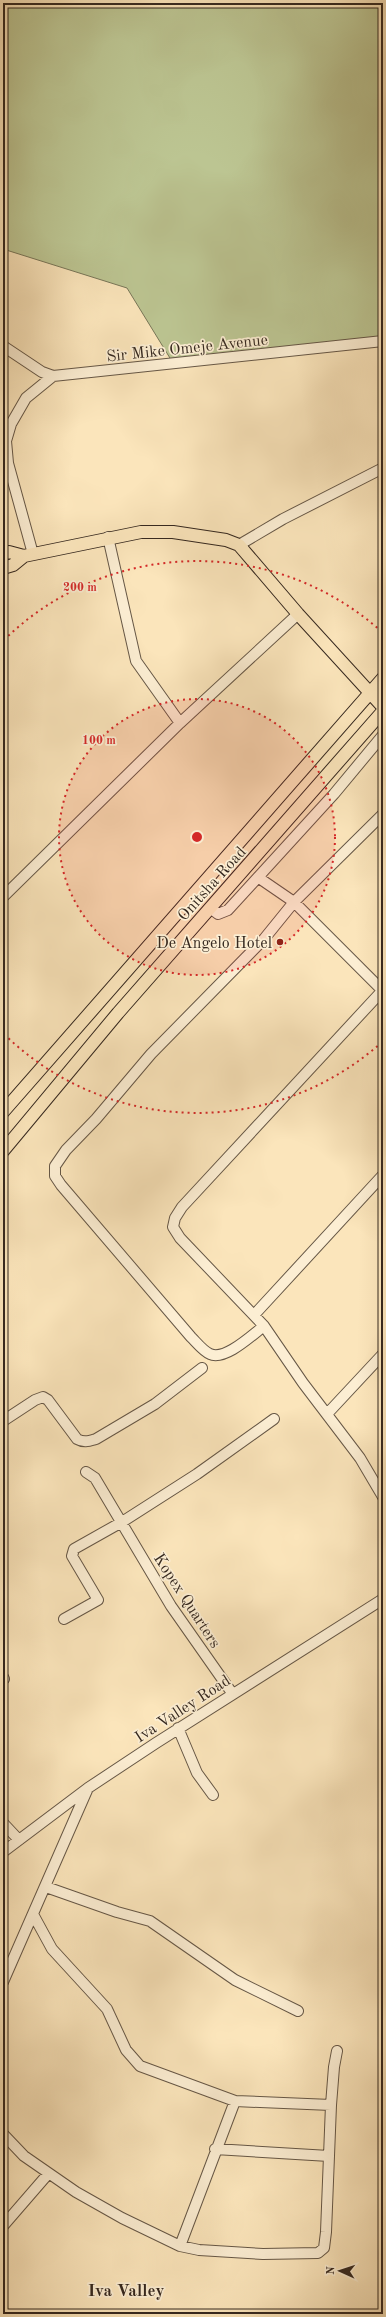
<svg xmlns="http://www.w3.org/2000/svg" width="386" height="2317" font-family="'Old Standard TT',serif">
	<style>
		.green { fill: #bcc592; stroke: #787658 }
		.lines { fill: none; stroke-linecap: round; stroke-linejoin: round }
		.minor-casing { stroke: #665746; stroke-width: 12 }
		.major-casing { stroke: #35281f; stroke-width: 14 }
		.minor { stroke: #fceed3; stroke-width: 10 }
		.major { stroke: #fbe5bb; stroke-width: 12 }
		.ring { fill: none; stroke: #d62828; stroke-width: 2; stroke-dasharray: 2 4 }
		.poi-dot { fill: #8f2418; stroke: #fceed3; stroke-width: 1.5 }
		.labels { text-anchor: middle; stroke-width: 3.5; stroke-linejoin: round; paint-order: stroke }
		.street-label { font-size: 16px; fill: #35281f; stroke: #fceed3 }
		.poi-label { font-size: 16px; fill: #35281f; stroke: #fceed3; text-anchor: end }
		.neighbourhood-label { font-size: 17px; font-weight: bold; fill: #35281f; stroke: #fceed3 }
		.centre { fill: #d62828; stroke: #fceed3; stroke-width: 2 }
		.ring-label { font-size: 12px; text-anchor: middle; font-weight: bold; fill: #d62828; stroke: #fceed3; stroke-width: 3.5; stroke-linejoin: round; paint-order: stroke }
	</style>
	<rect width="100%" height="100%" fill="#fbe5bb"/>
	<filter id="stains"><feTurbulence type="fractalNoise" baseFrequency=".005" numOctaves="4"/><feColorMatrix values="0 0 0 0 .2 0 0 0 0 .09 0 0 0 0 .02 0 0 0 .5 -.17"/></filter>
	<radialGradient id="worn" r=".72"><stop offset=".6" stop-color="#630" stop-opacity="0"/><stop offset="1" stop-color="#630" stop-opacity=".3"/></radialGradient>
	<path class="green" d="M3,3H383V340L173,363L127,288L3,249Z"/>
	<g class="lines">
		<g class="minor-casing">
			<path id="minor" d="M3,346L42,372L53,376L383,341
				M108,537L136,661L180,723
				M239,545L283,519L383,468
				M33,554L8,463L6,441L11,424L26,398L53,376
				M259,878L294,902L383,991
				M3,897L180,723L298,614
				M210,908L218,914L228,910L334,794L383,735
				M382,991L182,1207L175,1218L173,1227L180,1238L264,1326L303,1383L360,1458L383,1497
				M254,1315L383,1175
				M264,1326C252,1335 225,1361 210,1354C203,1351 197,1343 191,1337L61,1185L55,1176V1166L66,1150L96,1119L151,1054L264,939L294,902L383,814
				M327,1414L383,1354
				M3,1421L35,1400L43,1397L48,1400L77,1439C84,1443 89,1441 96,1439L155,1404L202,1368
				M86,1472L95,1478L171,1606L232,1693
				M64,1619L98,1600L72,1556L74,1549L122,1522L197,1474L274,1419
				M3,1677L4,1679
				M178,1728L197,1773L213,1795
				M3,1823L19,1840
				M3,1852L88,1788L156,1743L383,1599
				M46,1887L117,1912L150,1921L235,1980L298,2011
				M34,1916L52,1949L107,2009L126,2050L140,2066L235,2101L331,2105
				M3,1982L88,1788
				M3,2134L24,2156L76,2192L122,2218L180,2246L199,2250L263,2254L318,2253L324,2248L326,2232L331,2105L334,2067L337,2051
				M215,2149L329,2156
				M3,2226L48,2174
				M180,2246L235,2101"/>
		</g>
		<g class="major-casing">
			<path id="major" d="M3,554L9,552L24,556L141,532H173L226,540L239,545L298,614L383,707
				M3,568L13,565L24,556
				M3,1112L383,678
				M3,1151L118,1013L383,711"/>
		</g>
		<use href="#minor" class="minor"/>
		<use href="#major" class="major"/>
	</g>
	<circle cx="197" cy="837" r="138" fill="#d62828" fill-opacity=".12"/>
	<g class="ring">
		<circle cx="197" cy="837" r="138"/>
		<path d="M382 1042A276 276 0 0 1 4 1034M4 640A276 276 0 0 1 382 632"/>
	</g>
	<circle class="poi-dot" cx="280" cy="942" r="4"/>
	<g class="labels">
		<g class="street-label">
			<text transform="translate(187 347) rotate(-6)" y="6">Sir Mike Omeje Avenue</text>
			<text transform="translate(211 883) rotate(-48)" y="6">Onitsha Road</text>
			<text transform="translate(188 1600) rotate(57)" y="6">Kopex Quarters</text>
			<text transform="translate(182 1708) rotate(-33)" y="6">Iva Valley Road</text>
		</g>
		<g class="poi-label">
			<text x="272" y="948">De Angelo Hotel</text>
		</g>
		<g class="neighbourhood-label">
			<text x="126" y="2296">Iva Valley</text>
		</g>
	</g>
	<circle cx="197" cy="837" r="6" class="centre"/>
	<g class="ring-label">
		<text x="80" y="591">200 m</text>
		<text x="99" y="744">100 m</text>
	</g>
	<rect width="386" height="2317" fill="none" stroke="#fbe5bb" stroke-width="16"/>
	<rect x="4" y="4" width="378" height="2309" fill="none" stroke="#35281f" stroke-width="2"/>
	<rect x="8" y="8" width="370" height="2301" fill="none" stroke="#35281f"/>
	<g transform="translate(340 2271) rotate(273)" stroke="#fceed3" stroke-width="3" paint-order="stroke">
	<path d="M0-3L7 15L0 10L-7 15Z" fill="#35281f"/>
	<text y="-6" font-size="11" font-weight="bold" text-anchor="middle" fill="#35281f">N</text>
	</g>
	<rect width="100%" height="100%" filter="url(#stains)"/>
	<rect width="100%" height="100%" fill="url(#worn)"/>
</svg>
